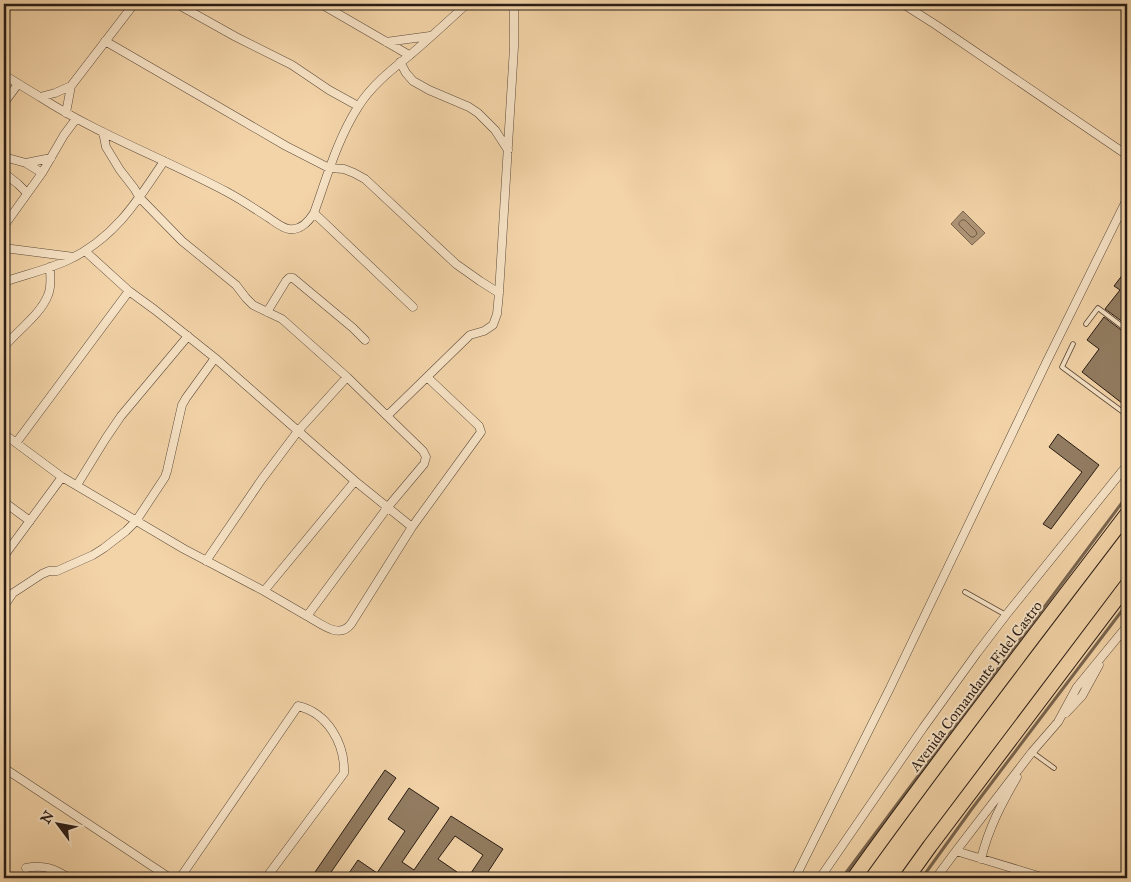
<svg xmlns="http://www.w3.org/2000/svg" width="1131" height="882" font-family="'IM FELL Great Primer',serif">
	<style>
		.water { fill: #ae9576; stroke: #79654f }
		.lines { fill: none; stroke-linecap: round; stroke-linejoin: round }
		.shore { stroke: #6c5846; stroke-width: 1 }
		.stream { stroke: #79654f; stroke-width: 3 }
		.building { fill: #927c61; stroke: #291c15 }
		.lane-casing { stroke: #5c4a3a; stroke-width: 5.5 }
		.street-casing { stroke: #5c4a3a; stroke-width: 9 }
		.highway-casing { stroke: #291c15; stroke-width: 16 }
		.lane { stroke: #f7e3c6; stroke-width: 4 }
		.street { stroke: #f7e3c6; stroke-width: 8 }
		.highway { stroke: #f3d4a8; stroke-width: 14 }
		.labels { text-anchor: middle; stroke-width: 4; stroke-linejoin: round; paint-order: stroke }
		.street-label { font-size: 15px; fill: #291c15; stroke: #f7e3c6 }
	</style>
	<rect width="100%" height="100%" fill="#f3d4a8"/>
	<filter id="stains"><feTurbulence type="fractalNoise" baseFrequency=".004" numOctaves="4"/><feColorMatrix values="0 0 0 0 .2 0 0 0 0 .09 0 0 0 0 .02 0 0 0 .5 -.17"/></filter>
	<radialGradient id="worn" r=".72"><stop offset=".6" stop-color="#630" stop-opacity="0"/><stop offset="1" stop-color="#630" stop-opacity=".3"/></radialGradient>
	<path class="water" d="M963,211L985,233L972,245L951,224Z"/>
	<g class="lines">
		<path class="shore" d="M962,220H965L976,231L977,234L974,237H971L959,225V223Z"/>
		<path class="stream" d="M842,878L1127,496
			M922,878L971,810L1127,604"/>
	</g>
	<path class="building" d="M1127,269V325L1105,309L1120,290L1114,286Z
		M1104,317L1125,333L1127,334V407L1082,372L1099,349L1087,340Z
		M1058,434L1099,465L1051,529L1043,524L1082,472L1049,447Z
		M385,770L396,778L327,878H317L313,875Z
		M409,788L439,808L402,862L414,870L451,816L503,849L484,878H479L471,873L483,855L455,836L438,859L457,872L453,878H438L429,872L425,878H358L349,873L358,860L377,873L405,831L388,819Z"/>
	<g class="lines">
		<g class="lane-casing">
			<path id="lane" d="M1086,324L1098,308L1127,330
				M1073,344L1062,367L1127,415
				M965,592L1006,615
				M1032,752L1054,768"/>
		</g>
		<g class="street-casing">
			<path id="street" d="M177,4L236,37L292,65L329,90L358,106
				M321,4L409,55
				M903,4L936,25L1127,155
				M105,41L219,107L286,146L329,168L344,169L354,173L365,179L456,264L480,281L499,293
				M386,42L430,36
				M400,62L406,73L413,81L429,90L469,107L478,113L495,130L508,150
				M4,75L40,97L55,93L71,86
				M40,97C99,135 165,159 227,192C242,200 255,209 269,218C275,222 282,228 289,229C300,231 309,221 314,213C327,177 337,140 358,107C371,86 391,70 410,55C429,39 448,21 467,4
				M4,103L18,84
				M66,113L71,86L134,4
				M103,132L106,147L120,170L134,188L140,198L182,241L236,285L246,298L253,305L282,319L347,377L423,451L426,457L424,464L387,508L307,616
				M4,157L26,163L42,173
				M26,163L51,158
				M4,173L18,184L27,193
				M314,213L413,307
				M4,226L42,173L64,135L76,119
				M4,248L74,257
				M85,251L129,291L155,310L215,358L355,481L412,527
				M4,282C24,275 46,270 66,261C113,240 137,202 164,161
				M267,312L286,281L289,278H293L353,328L365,340
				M4,347C17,331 41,314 48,295C52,286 50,276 50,267
				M387,416L470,335L484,331L493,325L497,314L499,293L514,47V4
				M4,434L62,477L184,549L264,591L307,616C320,623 339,640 351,624L412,527L481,432L479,426L427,377
				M16,443L129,291
				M77,485L106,438L121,416L188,336
				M4,502L30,521
				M4,556L62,477
				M206,561L262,479L298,431L347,377
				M264,591L355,481
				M4,606L13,593L42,574L49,571H57L93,555L104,548L126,531L136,521L165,477L167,471L182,405L186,398L215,358
				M1066,713L1082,696L1099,665
				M4,768L170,878
				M956,851L1045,878
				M981,859C989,827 1001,805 1017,777
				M26,868C43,864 55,869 69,878
				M132,878L136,877L140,878
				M180,878L298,706C328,713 345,744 344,773L266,878
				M795,878L889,690L1047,361L1127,199
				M820,878L923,728L977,653L1006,615L1123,470
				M936,878L956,851L1032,752L1058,722L1077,687L1127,626"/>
		</g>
		<g class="highway-casing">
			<path id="highway" d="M854,878C942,755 1035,635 1127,514
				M907,878L930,846L1127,585"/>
		</g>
		<use href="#lane" class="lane"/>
		<use href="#street" class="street"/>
		<use href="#highway" class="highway"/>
	</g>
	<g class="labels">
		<g class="street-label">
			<text transform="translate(976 686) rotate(-53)" y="5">Avenida Comandante Fidel Castro</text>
		</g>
	</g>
	<rect width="1131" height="882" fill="none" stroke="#f3d4a8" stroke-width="20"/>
	<rect x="5" y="5" width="1121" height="872" fill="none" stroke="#291c15" stroke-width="2.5"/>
	<rect x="10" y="10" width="1111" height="862" fill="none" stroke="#291c15"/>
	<g transform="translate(58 824) rotate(302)" stroke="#f7e3c6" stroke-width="4" paint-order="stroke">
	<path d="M0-4L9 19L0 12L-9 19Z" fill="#291c15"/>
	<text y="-8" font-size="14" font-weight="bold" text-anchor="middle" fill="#291c15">N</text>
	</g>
	<rect width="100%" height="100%" filter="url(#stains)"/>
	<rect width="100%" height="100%" fill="url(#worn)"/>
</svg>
